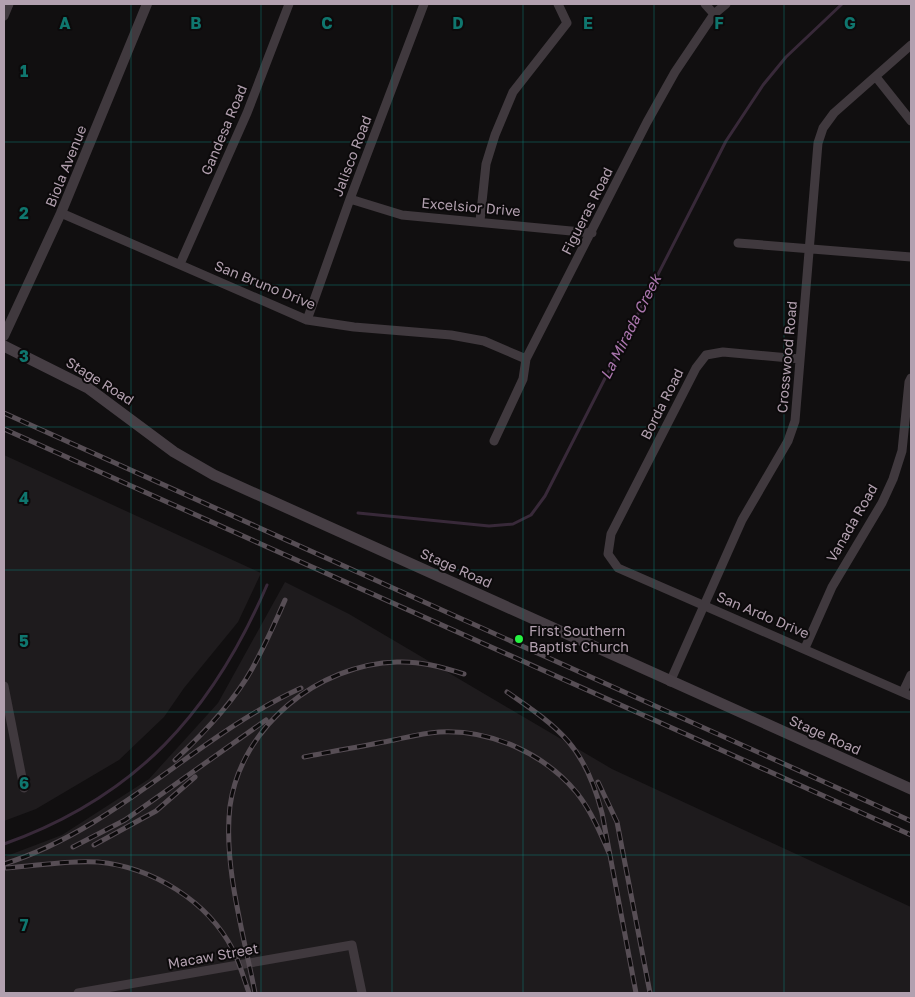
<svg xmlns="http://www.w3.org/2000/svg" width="915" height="997" font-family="'Golos Text',sans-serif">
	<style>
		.built { fill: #1e1b1d }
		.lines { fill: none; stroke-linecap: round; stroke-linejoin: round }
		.stream { stroke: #382939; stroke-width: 3 }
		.minor { stroke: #40393e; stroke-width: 9 }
		.tertiary { stroke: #40393e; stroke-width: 10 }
		.secondary { stroke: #463e44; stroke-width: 11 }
		.rail-casing { stroke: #574e55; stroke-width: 5 }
		.rail { stroke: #0c0a0b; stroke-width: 3; stroke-dasharray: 9; stroke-linecap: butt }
		.grid { fill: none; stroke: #0f766e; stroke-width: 1; stroke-opacity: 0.55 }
		.poi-dot { fill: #26f242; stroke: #0c0a0b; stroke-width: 2 }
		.labels { text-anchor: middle; stroke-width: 4; stroke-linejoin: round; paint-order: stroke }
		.street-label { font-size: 14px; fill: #b2a0af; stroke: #0c0a0b }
		.poi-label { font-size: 14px; fill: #b2a0af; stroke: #0c0a0b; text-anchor: start }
		.water-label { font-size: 15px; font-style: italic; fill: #ab76ae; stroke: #0c0a0b }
		.grid-label { font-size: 16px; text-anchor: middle; font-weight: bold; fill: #0f766e; stroke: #0c0a0b; stroke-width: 4; stroke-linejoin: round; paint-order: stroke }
	</style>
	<rect width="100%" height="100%" fill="#110f10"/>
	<path class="built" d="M4,455L261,573L238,622L184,688L164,717L119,760L36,809L4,821Z
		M285,582L349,614L612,769L911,907V993H4V857L62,835L149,779L218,703Z"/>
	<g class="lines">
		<path class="stream" d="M358,513L489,526L513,524L531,515L545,496L726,141L763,85L786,57L842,4
			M4,844C136,797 212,713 267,585"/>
		<path class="minor" d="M705,4L714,14
			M4,16L9,4
			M876,77L911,121
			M350,199L402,215L592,233
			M61,213L307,320L354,327L451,335L484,341L526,359
			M480,221L486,164L495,135L513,92L567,23L558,4
			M738,243L911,257
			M180,264L247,113L289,4
			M307,320L350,199L424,4
			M800,359L723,352L706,355L696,368L611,534L608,554L618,568L911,696
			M494,441L523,379L526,359L647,122L675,72L714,14L726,4
			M805,648L832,587L882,503L893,479L902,451L909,382L911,378
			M670,682L742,520L788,441L795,421L818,143L823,128L834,113L911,45
			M4,686L24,788
			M903,692L911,675
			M78,993L352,945L362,993"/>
		<path class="tertiary" d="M4,336L61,213L147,4"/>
		<path class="secondary" d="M4,346L88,388L174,452L214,475L911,789"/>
		<g class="rail-casing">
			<path id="rail" d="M4,413L911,821
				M4,429L911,835
				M507,692C561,729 585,747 602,813L636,993
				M304,757C334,751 364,746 394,740C408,737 424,733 439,732C490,729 544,753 577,793C591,811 600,832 609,853
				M175,760C203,734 233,703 252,669C264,647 275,623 285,600
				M598,782L617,822L650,993
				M94,845L156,811L195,777
				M73,847L125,820L266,720
				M4,864C116,829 196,736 301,688
				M6,868C37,866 67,860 98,862C152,867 208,901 233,950C240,964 244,979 249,993
				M255,993C244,935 223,866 230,806C241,726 319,664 397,662C420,661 442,667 464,674"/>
		</g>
		<use href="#rail" class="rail"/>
	</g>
	<path class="grid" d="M131,4V993M261,4V993M392,4V993M523,4V993M654,4V993M784,4V993M4,142H911M4,285H911M4,427H911M4,570H911M4,712H911M4,855H911"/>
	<circle class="poi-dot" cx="519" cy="639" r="5"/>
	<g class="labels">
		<g class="street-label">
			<text transform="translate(224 130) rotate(-67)" y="5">Gandesa Road</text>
			<text transform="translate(352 156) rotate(-69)" y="5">Jalisco Road</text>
			<text transform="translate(66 166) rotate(-68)" y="5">Biola Avenue</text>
			<text transform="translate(471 207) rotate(5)" y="5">Excelsior Drive</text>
			<text transform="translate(587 211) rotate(-63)" y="5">Figueras Road</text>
			<text transform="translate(265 285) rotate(22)" y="5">San Bruno Drive</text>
			<text transform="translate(787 357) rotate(-85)" y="5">Crosswood Road</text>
			<text transform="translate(100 381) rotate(32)" y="5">Stage Road</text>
			<text transform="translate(662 404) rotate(-63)" y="5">Borda Road</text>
			<text transform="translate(852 523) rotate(-60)" y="5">Vanada Road</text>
			<text transform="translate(456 568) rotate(24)" y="5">Stage Road</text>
			<text transform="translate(763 615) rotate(23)" y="5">San Ardo Drive</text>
			<text transform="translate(825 735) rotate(24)" y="5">Stage Road</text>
			<text transform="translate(213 956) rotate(-10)" y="5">Macaw Street</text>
		</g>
		<g class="poi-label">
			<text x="529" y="636">First Southern<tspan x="529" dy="16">Baptist Church</tspan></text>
		</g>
		<g class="water-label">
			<text transform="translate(631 327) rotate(-63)" y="5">La Mirada Creek</text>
		</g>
	</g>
	<g class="grid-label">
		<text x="65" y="29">A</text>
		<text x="196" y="29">B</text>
		<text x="327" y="29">C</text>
		<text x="458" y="29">D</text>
		<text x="588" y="29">E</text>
		<text x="719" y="29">F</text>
		<text x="850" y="29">G</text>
		<text x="24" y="77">1</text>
		<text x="24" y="219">2</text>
		<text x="24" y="362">3</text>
		<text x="24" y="504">4</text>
		<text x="24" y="647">5</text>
		<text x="24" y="789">6</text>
		<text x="24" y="931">7</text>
	</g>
	<rect width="915" height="997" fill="none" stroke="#b2a0af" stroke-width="10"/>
</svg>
